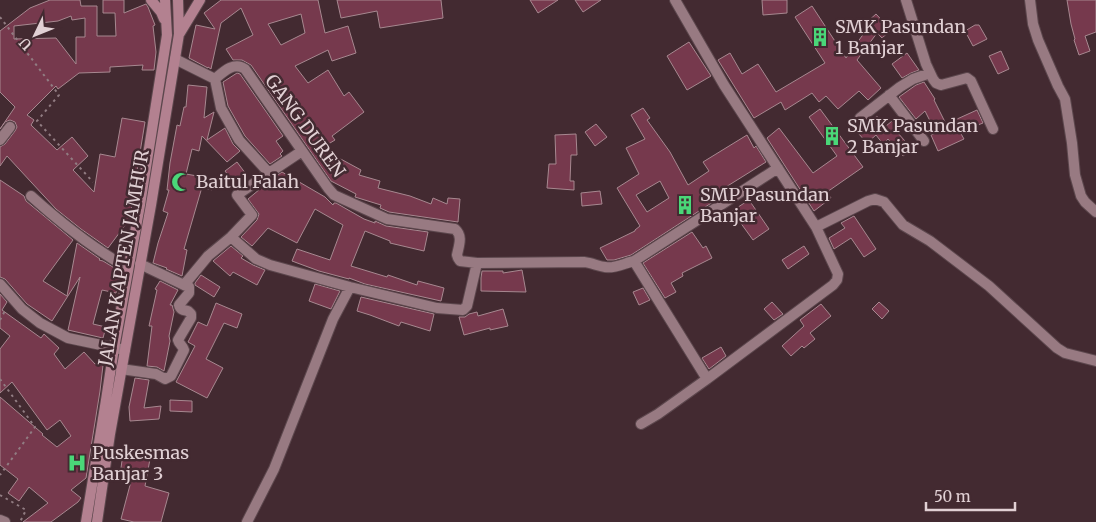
<svg xmlns="http://www.w3.org/2000/svg" width="1096" height="522" font-family="Merriweather,serif">
	<style>
		.building { fill: #76394d; stroke: #a78890; fill-rule: evenodd }
		.lines { fill: none; stroke-linecap: round; stroke-linejoin: round }
		.street-casing { stroke: #5c474d; stroke-width: 12 }
		.secondary-casing { stroke: #5c474d; stroke-width: 12 }
		.path { stroke: #917c82; stroke-width: 2; stroke-dasharray: 2.5 4; stroke-linecap: butt }
		.street { stroke: #987a82; stroke-width: 10 }
		.secondary { stroke: #b38190; stroke-width: 10 }
		.labels { text-anchor: middle; stroke-width: 5; stroke-linejoin: round; paint-order: stroke }
		.poi-label { font-size: 18px; fill: #e1d0d4; stroke: #432a31; text-anchor: start }
		.street-label { font-size: 18px; fill: #e1d0d4; stroke: #432a31 }
	</style>
	<rect width="100%" height="100%" fill="#432a31"/>
	<path class="building" d="M50,0H80L81,6H97V36H116L115,13H103V0H124V13L146,4L148,7L155,25L153,26L156,52L154,70H142L143,65L110,67V72L79,73L58,89L56,86L27,115L34,120L31,125L57,150L72,137L88,156L73,170L94,192L100,154L115,157L122,118L145,122L135,183H136V186L129,220L108,248L81,229L56,209L7,156L0,166V147L5,144L15,131L17,127L15,122L10,120L5,122L0,129L15,107L0,92V31L30,8ZM71,16L72,20L85,18V37H76V64L56,38L14,39V26L58,21Z
		M221,0H318L325,33L348,26L356,53L332,61L328,50L295,66L308,83L328,70L344,96L349,92L364,112L332,136L335,140L325,146L337,157L361,170L359,175L380,181L378,188L410,196L431,204L433,198L447,204L448,198L460,199L458,222L389,212L380,208L381,205L355,197L356,194L331,181L251,65L242,60H233L226,49L253,35L241,8L221,23L211,69L208,67V68L189,58L196,25L215,29L204,13ZM301,14L305,33L281,45L268,24Z
		M337,0H441L443,18L380,28L377,11L341,18Z
		M530,0H558L538,13Z
		M575,0H601L583,12Z
		M762,0H787V13L763,15Z
		M1067,0H1096V32L1085,36L1090,51L1079,55L1074,40L1075,39L1071,24Z
		M812,6L846,58L870,25L867,22L876,14L891,30L882,38L877,33L857,60L881,88L868,100L859,91L838,109L826,96L819,102L812,93L785,110L781,102L754,118L718,60L730,53L742,74L758,64L776,92L825,63L795,17Z
		M975,25H979L987,39L973,46L965,31Z
		M689,42L711,76L687,90L667,56Z
		M1001,51L1009,69L998,74L989,56Z
		M907,53L919,70L911,73L902,78L892,64Z
		M237,73L240,74L283,136L276,141L283,151L280,154L282,156L270,164L245,136L228,106L223,82Z
		M924,82L935,99L934,100L946,124L977,110L983,123L960,132L964,139L938,151L931,135L936,133L925,111L916,119L899,97L916,85Z
		M188,85L207,87L204,118L214,112L207,140L225,128L233,144L240,151L227,162L202,136L199,151L192,149L186,174L214,179L212,190L202,187L184,249L187,250L182,276L166,269L167,268L153,263L158,243L168,213L163,211L169,190H167L170,163L177,125L180,126L184,107H186Z
		M643,108L650,118L647,120L670,152L688,185L709,171L703,162L747,135L754,148L756,146L766,162L713,195L716,200L631,255L614,260H607L600,248L635,231V230L640,226L617,188L639,174L626,148L645,139L631,115ZM660,181L669,198L647,212L636,195Z
		M820,109L863,167L827,192L831,198L814,211L767,138L779,128L813,173L837,156L809,117Z
		M877,116L886,126L897,117L904,126L897,132L912,149L903,156L888,139L883,144L876,135L867,143L858,133Z
		M596,124L607,137L595,146L585,132Z
		M576,134L577,155H571L570,181H574V190L547,188L549,164H556L555,135Z
		M237,162L246,174L234,183L225,171Z
		M282,172L325,197L333,205L334,203H336L364,219L375,223V221L386,226L428,232L424,251L390,243V241L365,231L351,266L387,277L388,275L417,285L418,281L444,288L441,301L365,284L349,278V279L319,271L292,261L297,249L330,260L343,225L315,209L297,243L268,228L252,246L241,237L257,220L259,214L248,199L260,189L259,188Z
		M0,180L24,196L26,201L73,240L43,281L67,296L77,243L100,259L99,260L103,261L121,272L116,293L102,290L93,324L106,327L103,338L68,330L80,277L52,321L27,304L5,279L0,277Z
		M600,191L602,204L582,206L581,193Z
		M749,200L769,229L753,240L732,211Z
		M854,216L876,249L864,257L851,238L834,249L829,238L845,228L841,223Z
		M692,232L703,248L706,246L712,258L682,273L683,276L671,283L676,292L665,298L643,263Z
		M231,246L243,256L241,258L253,265L265,270L257,285L233,272L230,276L213,261Z
		M804,246L809,254L788,269L782,260Z
		M522,270L526,292L481,291V278L482,271H503V273Z
		M201,275L220,287L214,297L195,285V283Z
		M160,281L178,290L170,305H172L174,312L169,336L170,341L164,371L157,367L147,366L152,326H149L157,290L155,289Z
		M315,284L340,291L331,309L309,301Z
		M643,288L650,300L639,305L633,292Z
		M0,294L7,302L2,310L41,338L44,334L59,348L54,354L65,369L84,352L95,364L103,365L100,391L86,478L71,490L81,498L78,502L51,522H23L48,503L29,487L19,501L8,493L18,479L0,465V397L43,434L42,435L57,447L71,436L60,420L47,430L12,382L0,393V349L10,336L0,328Z
		M361,297L434,314L430,331L401,322L399,326L370,315L357,311Z
		M772,302L783,314L774,320L764,309Z
		M879,302L889,311L882,319L872,309Z
		M216,303L242,314L237,328L224,323L206,359L223,368L207,398L176,382L195,346L188,342L198,322L207,326Z
		M821,304L831,316L810,333L815,339L804,348L802,346L791,356L782,346L804,326L800,320Z
		M503,309L508,326L490,330V328L464,335L459,317H465L469,314L477,312L478,316Z
		M721,347L726,356L709,369L702,358Z
		M135,378L149,380L144,408L161,406L159,419L130,421L129,407Z
		M170,400L192,401V412L170,411Z
		M123,453L150,459L145,486L169,493L161,522H134L121,519L134,470L121,468Z"/>
	<g class="lines">
		<g class="street-casing">
			<path id="street" d="M675,0L724,85L816,227L838,274L837,280L833,285L707,379L634,261L778,168
				M906,0L926,64L933,79L936,83L941,85L967,78L971,81L993,129
				M1030,0L1033,24L1038,40L1058,86L1065,99L1072,143L1075,175L1081,196L1085,202L1096,212
				M175,59L215,79C223,72 234,61 245,69L328,188L334,195L387,219L455,229C463,236 459,245 457,255L458,258L460,261L477,263L584,262C592,263 598,266 605,267C614,269 625,263 634,261
				M215,79L221,108L239,140L269,173L302,151
				M889,95L924,141
				M860,118L900,87L913,79L930,73
				M0,140L10,127
				M31,196C61,223 92,248 128,268
				M816,227L868,201L875,199L884,202L903,225L930,241L989,286L1057,348L1065,353L1096,361
				M231,237L256,259L270,265L350,287L437,308L463,310L467,306L477,263
				M140,264L184,285
				M0,284L22,309L40,323L68,338L125,350
				M121,369L156,374L165,379L171,376L184,350C183,346 179,344 178,340L191,318V314L188,311C184,310 180,310 179,305L189,293V287L184,285L208,256L231,237L252,215L237,195L269,173
				M641,424L658,414L707,379
				M0,520L5,522
				M247,522L274,469L333,319L350,287"/>
		</g>
		<g class="secondary-casing">
			<path id="secondary" d="M151,0L161,12L164,19
				M180,33L200,0
				M86,522L106,400L114,348L140,205L167,35L165,0
				M97,522L110,434L151,205L179,34L178,0"/>
		</g>
		<path class="path" d="M0,17L59,95L37,121L93,182
			M0,320L6,309
			M0,379L35,427L0,475
			M0,495L26,510L20,522"/>
		<use href="#street" class="street"/>
		<use href="#secondary" class="secondary"/>
	</g>
	<defs>
		<g id="building-bare" transform="scale(1.5)"><path d="M-4-6H4V6H1V3H-1V6H-4ZM-2.5-4.3h1.7v1.8h-1.7ZM.8-4.3h1.7v1.8H.8ZM-2.5-1h1.7V.8h-1.7ZM.8-1h1.7V.8H.8Z" fill="#4ad778" stroke="#432a31" stroke-width="2.5" paint-order="stroke"/></g>
		<g id="mosque-bare" transform="scale(1.5)"><path d="M3.5-4.9A6 6 0 1 0 3.5 4.9A5 5 0 1 1 3.5-4.9Z" fill="#4ad778" stroke="#432a31" stroke-width="2.5" paint-order="stroke"/></g>
		<g id="hospital-bare" transform="scale(1.5)"><path d="M-5-5h3v3.5h4V-5h3V5h-3V1.5h-4V5h-3Z" fill="#4ad778" stroke="#432a31" stroke-width="2.5" paint-order="stroke"/></g>
	</defs>
	<g fill-rule="evenodd">
		<use href="#building-bare" x="820" y="37"/>
		<use href="#building-bare" x="832" y="136"/>
		<use href="#mosque-bare" x="181" y="182"/>
		<use href="#building-bare" x="685" y="205"/>
		<use href="#hospital-bare" x="77" y="463"/>
	</g>
	<g class="labels">
		<g class="poi-label">
			<text x="835" y="33">SMK Pasundan<tspan x="835" dy="21">1 Banjar</tspan></text>
			<text x="847" y="132">SMK Pasundan<tspan x="847" dy="21">2 Banjar</tspan></text>
			<text x="196" y="188">Baitul Falah</text>
			<text x="700" y="201">SMP Pasundan<tspan x="700" dy="21">Banjar</tspan></text>
			<text x="92" y="459">Puskesmas<tspan x="92" dy="21">Banjar 3</tspan></text>
		</g>
		<g class="street-label">
			<text transform="translate(305 126) rotate(54)" y="6">GANG DUREN</text>
			<text transform="translate(124 258) rotate(-80)" y="6">JALAN KAPTEN JAMHUR</text>
		</g>
	</g>
	<g transform="translate(35 35) rotate(227)" stroke="#432a31" stroke-width="4" paint-order="stroke">
	<path d="M0-4L9 19L0 12L-9 19Z" fill="#e1d0d4"/>
	<text y="-8" font-size="14" font-weight="bold" text-anchor="middle" fill="#e1d0d4">U</text>
	</g>
	<path d="M926 502v8h89v-8" fill="none" stroke="#e1d0d4" stroke-width="2.5"/>
	<text x="934" y="502" font-size="15" fill="#e1d0d4" stroke="#432a31" stroke-width="4" paint-order="stroke">50 m</text>
</svg>
